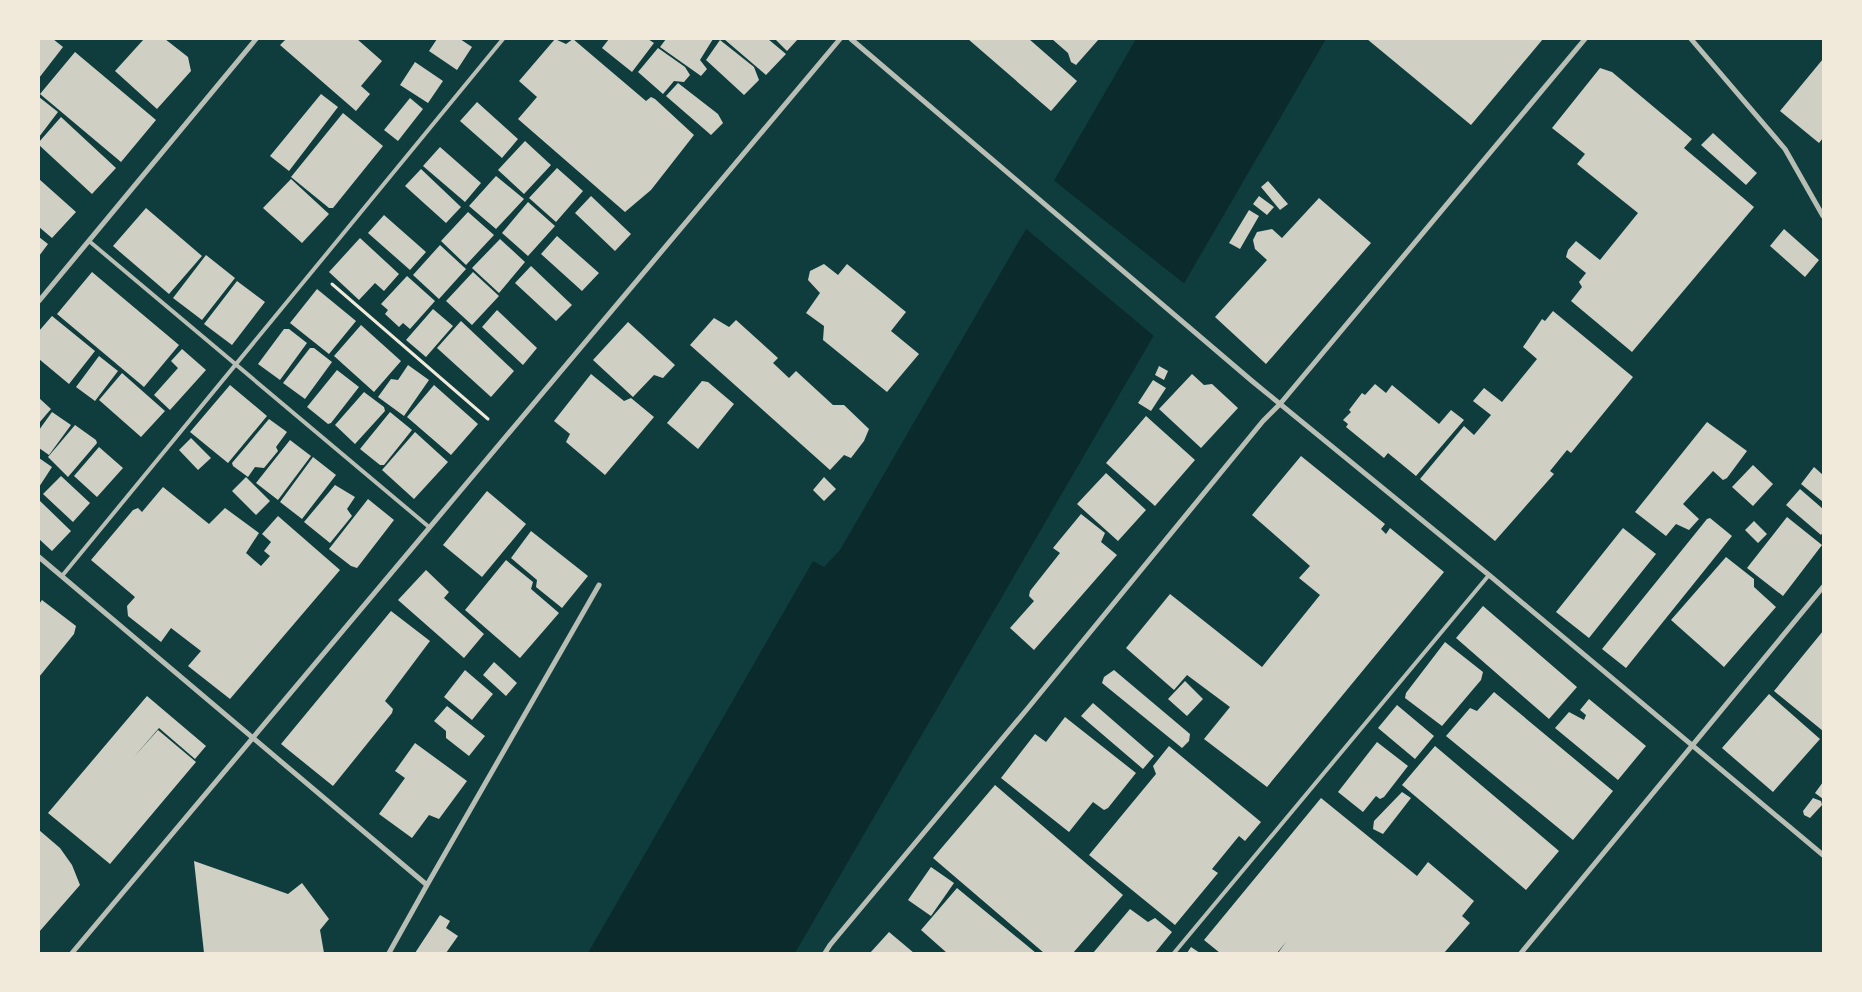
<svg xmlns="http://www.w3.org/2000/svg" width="1862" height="992" font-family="Raleway,sans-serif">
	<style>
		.water { fill: #0a2a2b }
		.pier { fill: #0f3d3e }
		.building { fill: #cfcfc3 }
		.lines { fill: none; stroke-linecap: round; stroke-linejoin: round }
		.path { stroke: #f1e9da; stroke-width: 3 }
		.service { stroke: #b8beb3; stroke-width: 4 }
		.minor { stroke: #b8beb3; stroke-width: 5 }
	</style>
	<rect width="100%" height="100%" fill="#0f3d3e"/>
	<path class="water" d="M1136,39H1326L795,953H588L813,561L824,567L840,550Z"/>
	<path class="pier" d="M1052,179L1186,285L1155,337L1024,227Z"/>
	<path class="building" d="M39,39H53L63,47L39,78Z
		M144,39H165L188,57L191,71L157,109L115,71Z
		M286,39H357L382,61L361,86L370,94L356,111L280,45Z
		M437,39H460L472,47L457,70L429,51Z
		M555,39L566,44L573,39L646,101L651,97L655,99L694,135L651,190L625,212L518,119L537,97L519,81Z
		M609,39H648L654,43L632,72L602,48Z
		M666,39H713L700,60L707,69L701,76L660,47Z
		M724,39H768L786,54L766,75Z
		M775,39H798L787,51Z
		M968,39H1029L1077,81L1051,111Z
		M1052,39H1099L1076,65L1071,62L1068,53Z
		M1367,39H1543L1471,125Z
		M720,40L754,67L759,80L744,95L706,60Z
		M658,48L685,67L690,75L684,82L674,81L663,94L638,72Z
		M75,52L156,120L121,162L40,94Z
		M1823,59V138L1819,143L1780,111Z
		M415,62L443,81L428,103L400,85Z
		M1600,68L1612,72L1692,139L1684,148L1754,207L1632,352L1571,301L1582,287L1579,282L1586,273L1566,257L1568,250L1576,241L1600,260L1638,213L1577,164L1585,154L1552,128Z
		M678,83L718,114L723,123L711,135L666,96Z
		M321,94L338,107L289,171L270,156Z
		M39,97L58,112L39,137Z
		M410,98L423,109L398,141L384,130Z
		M477,102L518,139L502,158L460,121Z
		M343,113L383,146L333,208H329L291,177Z
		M61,117L116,168L92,194L39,145V142Z
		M1713,133L1757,173L1746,185L1701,145Z
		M525,141L551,165L524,194L498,170Z
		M440,147L481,183L465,202L423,166Z
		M557,168L583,191L556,222L529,198Z
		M421,169L461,207L446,223L405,186Z
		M496,176L524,199L496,229L469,206Z
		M39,179L76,212L52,238L39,227Z
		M291,179L329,214L302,243L263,208Z
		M1268,181L1288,204L1280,210L1261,187Z
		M591,196L631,234L615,251L575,213Z
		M1259,196L1274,207L1267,215L1253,204Z
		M1319,198L1371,243L1266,364L1215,317L1267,260L1255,249L1253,240L1257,232L1272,229L1282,238Z
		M528,202L555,226L528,256L502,233Z
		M146,208L202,256L169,294L113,246Z
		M1249,210L1259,216L1240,249L1229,243Z
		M468,212L494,235L466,265L441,241Z
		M384,215L426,252L410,270L368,233Z
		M1784,229L1819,260L1805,277L1770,246Z
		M557,236L599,273L582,291L541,254Z
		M39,237L48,244L39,256Z
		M360,238L399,274L384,291L375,283L359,300L329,272Z
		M500,239L525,262L499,293L472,268Z
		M440,245L466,269L439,299L413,275Z
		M206,255L235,278L202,320L173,298Z
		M824,264L838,275L847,264L906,312L891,331L919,354L887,392L823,340L824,326L806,313L820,293L808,280L810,271Z
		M531,266L572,305L556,321L515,283Z
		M92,272L179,345L144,387L57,314Z
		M473,272L499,296L472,325L446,301Z
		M407,276L435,301L410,329L403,323L399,327L385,314L388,310L381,304Z
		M237,281L265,302L232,345L204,324Z
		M317,289L356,321L329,354L290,323Z
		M433,309L453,326L426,357L406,340Z
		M497,310L537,348L523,365L482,327Z
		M1553,311L1633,377L1571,453L1567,450L1550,471L1554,474L1495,541L1420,479L1464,426L1474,435L1491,415L1473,401L1484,388L1502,402L1537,359L1523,347L1542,319L1545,321Z
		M52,316L95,351L69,384L39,359V331Z
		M714,318L729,327L736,320L778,358L773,363L789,378L796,371L833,405H844L869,429L864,441L851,458L844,455L830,470L690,345Z
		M461,321L514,371L491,397L437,348Z
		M628,322L675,365L663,378L654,375L633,397L593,360Z
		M361,325L401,361L374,392L334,356Z
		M284,329H289L307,343L280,380L258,364Z
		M310,348H314L332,362L305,399L283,383Z
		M182,349L206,370L170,410L154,395L178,368L171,361Z
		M99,356L118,371L95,401L76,387Z
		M408,365L429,380L404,416L378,397L391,379L398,380Z
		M1159,366L1168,371L1164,380L1155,375Z
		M337,370L359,387L331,423L328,424L307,407Z
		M122,373L165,411L141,437L99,400Z
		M591,374L624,401L631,398L654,417L605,475L566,442L570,434L554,421Z
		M1192,374L1204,385L1212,384L1238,408L1201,448L1159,409Z
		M1153,380L1166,388L1151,411L1138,403Z
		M702,381L708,382L734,404L698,449L667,423Z
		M1375,384L1386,393L1392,385L1439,424L1451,410L1464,420L1416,476L1388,453L1384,458L1346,427L1348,424L1343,420L1351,412L1349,410L1362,393L1365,395Z
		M230,385L267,416L228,463L190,432Z
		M434,385L478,424L451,455L407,417Z
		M364,392L384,407L385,411L355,444L335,425Z
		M39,398L51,409L39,423Z
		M52,412L71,425L49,455L39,448V430Z
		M390,412L412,430L384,465H380L360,449Z
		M1146,416L1195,460L1155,506L1106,463Z
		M269,419L287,432L276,447L278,451L264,468L255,467L248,477L233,466L232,463Z
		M1707,422L1747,451L1727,478L1723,480L1713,471L1683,504L1699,519L1689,530L1676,524L1666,536L1635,512Z
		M75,425L96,440L97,443L68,477L48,457Z
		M415,432L448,462L414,499L382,470Z
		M191,438L211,458L198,470L179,450Z
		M290,440L311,456L278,500L256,483Z
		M99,447L123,468L97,497L74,476Z
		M1301,456L1385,524L1381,529L1386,534L1390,528L1444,572L1267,787L1204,739L1230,707L1187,675L1174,690L1126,648L1170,594L1262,667L1320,595L1299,578L1310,566L1252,515Z
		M313,457L336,475L302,519L280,502Z
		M39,458L52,467L39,487Z
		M1753,465L1773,484L1753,506L1732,487Z
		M1814,467L1823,475V502L1801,484Z
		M1106,473L1146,510L1118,541L1077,504Z
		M61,476L90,503L73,522L43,494Z
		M246,477L270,501L256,515L232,491Z
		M824,477L836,489L824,501L813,490Z
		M335,485L355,497L347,509L352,516L330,543L304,522Z
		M163,487L209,524L225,508L259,533L246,553L261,566L270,556L264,551L271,542L262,534L278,516L340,570L230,699L188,666L201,651L171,628L161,642L128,616L127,606L135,597L91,560L133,510L138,508L142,512Z
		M1800,489L1823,509V532L1821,535L1786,505Z
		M487,491L526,524L482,577L443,545Z
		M368,499L394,520L357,568L351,566L329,549Z
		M39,500L71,531L52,551L39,539Z
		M1081,514L1105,533L1101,542L1117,555L1034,650L1010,628L1034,601L1029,596L1030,591L1060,553L1053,548Z
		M1787,517L1822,545L1783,596L1747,568Z
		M1710,518L1732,536L1626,668L1602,649L1707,519Z
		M1754,521L1767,534L1758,543L1745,530Z
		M1623,528L1656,554L1589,638L1556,612Z
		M531,531L588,576L562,608L536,587L537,580L511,558Z
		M1726,557L1754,579V587L1776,607L1724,667L1671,620Z
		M506,560L533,582L531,589L559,613L520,658L465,610Z
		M426,570L449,592L444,598L484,634L464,658L398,600Z
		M42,600L76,626L74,634L39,677V604Z
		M1483,606L1577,687L1549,719L1456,638Z
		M391,611L430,641L385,701L393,709L392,713L333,786L281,744Z
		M1823,631V731L1774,691Z
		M1445,642L1483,672L1481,680L1442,726L1405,698L1406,693Z
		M494,662L517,683L506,696L483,675Z
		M465,670L493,694L472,720L444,697Z
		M1114,670L1190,734L1189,741L1182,748L1102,683L1104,677Z
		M1185,681L1203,699L1187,716L1168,699Z
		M1494,692L1613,791L1573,840L1446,736L1470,708L1477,711Z
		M1769,694L1820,739L1773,792L1722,748Z
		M147,696L206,746L195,759L159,728L133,758L158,730L196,762L110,864L48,813Z
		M1589,699L1646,746L1618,780L1555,728L1569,712L1584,720L1586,715L1580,710Z
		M1093,703L1154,756L1143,769L1081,716Z
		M1397,705L1434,736L1415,759L1378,728Z
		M447,706L485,736L469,756L446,738V731L434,721Z
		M1065,717L1136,773L1108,808L1104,810L1093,802L1069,832L1001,778L1035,734L1046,742Z
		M1377,742L1408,766L1384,797L1380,799L1376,796L1363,812L1338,792Z
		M415,743L467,781L439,819L429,815L412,838L379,814L405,778L395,771Z
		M1169,746L1261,822L1245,841L1239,836L1212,869L1218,873L1175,925L1089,855L1156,774L1153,766Z
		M1435,746L1559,851L1526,890L1402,785Z
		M1823,782V799L1815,793Z
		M995,785L1123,895L1073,953H1044L933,858Z
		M1402,792L1411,798L1383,834L1373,829L1374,821Z
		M1321,798L1417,876L1428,862L1474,901L1462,916L1470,923L1444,953H1278L1286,942L1277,953H1220L1204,940Z
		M1813,798L1821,801L1822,805L1810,818L1804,815L1803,811Z
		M39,830L60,848L72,865L80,885L39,932Z
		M194,861L288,894L302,883L329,919L320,930L324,953H204Z
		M931,867L954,883L931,916L908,900Z
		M957,888L1036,953H947L921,930Z
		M1130,909L1148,922L1155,918L1172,932L1155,953H1093Z
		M440,915L450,921L446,928L458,936L446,953H415Z
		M889,932L914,953H870Z
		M1191,947L1200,953H1187Z"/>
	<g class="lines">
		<path class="path" d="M332,284L488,419"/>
		<path class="service" d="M89,241L429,527
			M62,576L503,39
			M1174,953L1489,575"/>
		<path class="minor" d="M851,39L1252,381L1489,575L1823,855
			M1691,39L1785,149L1823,216
			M39,301L256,39
			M39,557L427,885L389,953
			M427,885L599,585
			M72,953C329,649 583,343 840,39
			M825,953L830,945L1028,708L1263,421L1280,404L1585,39
			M1521,953L1823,587"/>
	</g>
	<rect width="1862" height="992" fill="none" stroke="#f1e9da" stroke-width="80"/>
</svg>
